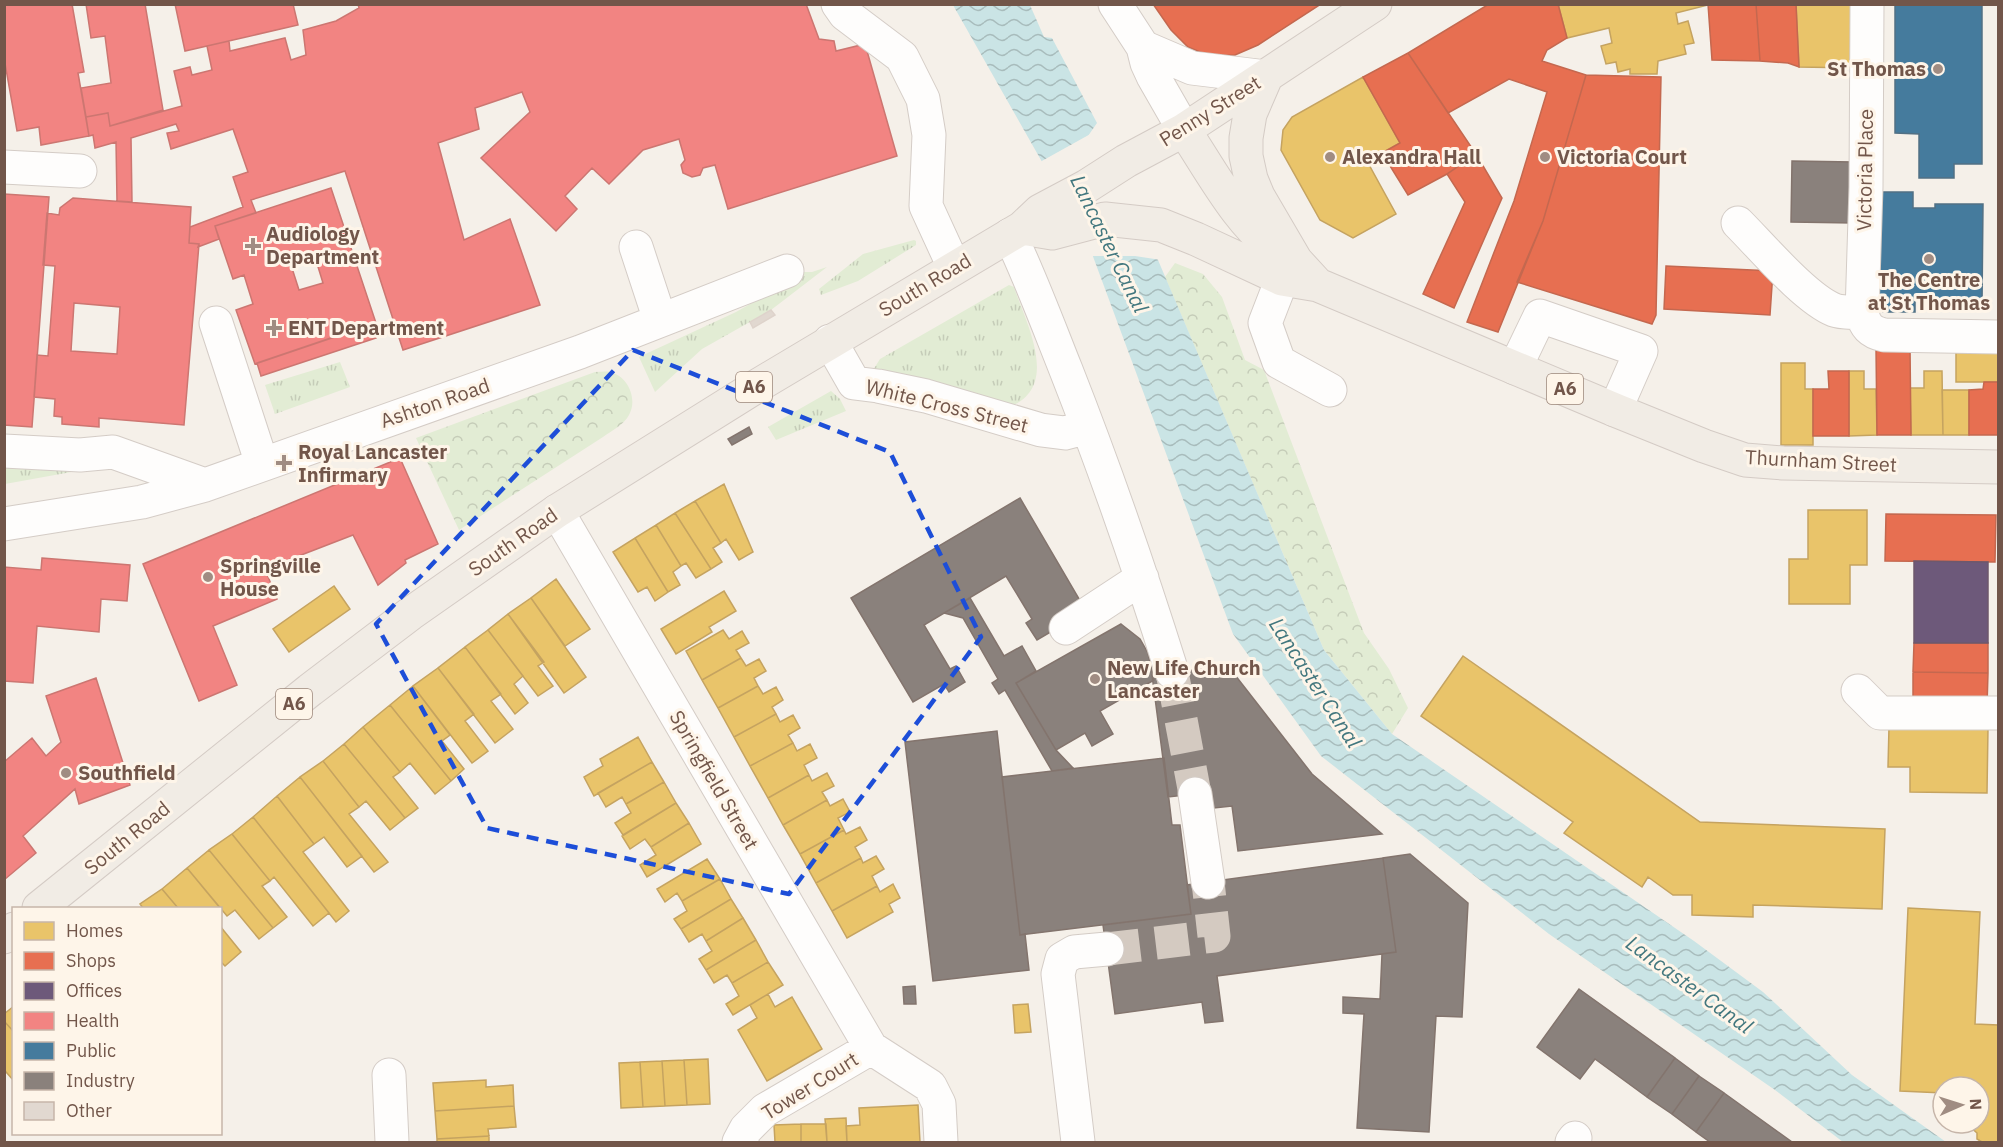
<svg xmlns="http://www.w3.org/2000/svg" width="2003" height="1147" font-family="'IBM Plex Sans',sans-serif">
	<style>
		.grass { fill: url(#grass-tufts) }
		.forest { fill: url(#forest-crowns) }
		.water { fill: url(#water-waves) }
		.pier { fill: #f5f0e9 }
		.homes { fill: #e9c46a; stroke: #c5a360; stroke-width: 1.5 }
		.shops { fill: #e76f51; stroke: #c4684f; stroke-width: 1.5 }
		.offices { fill: #6d597a; stroke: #6e586c; stroke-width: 1.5 }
		.health { fill: #f28482; stroke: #cc7671; stroke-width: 1.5; fill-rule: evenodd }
		.public { fill: #457b9d; stroke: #527084; stroke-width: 1.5 }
		.industry { fill: #8a817c; stroke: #83746d; stroke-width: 1.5 }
		.building { fill: #e1d8d0; stroke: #ded3cb; stroke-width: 1.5 }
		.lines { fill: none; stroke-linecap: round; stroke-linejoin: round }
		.minor-tunnel { stroke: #d4cac1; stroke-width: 33; stroke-dasharray: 33 16; stroke-linecap: butt }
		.minor-casing { stroke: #d4ccc6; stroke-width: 35 }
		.major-casing { stroke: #d4cbc5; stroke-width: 35 }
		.minor { stroke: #fefdfc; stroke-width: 33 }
		.major { stroke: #f1ece5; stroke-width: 33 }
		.marked { fill: none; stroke: #1d4ed8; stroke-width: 4.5; stroke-dasharray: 12 8; stroke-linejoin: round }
		.poi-dot { fill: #a08c82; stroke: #fef5e9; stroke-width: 2 }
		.labels { text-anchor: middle; stroke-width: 6; stroke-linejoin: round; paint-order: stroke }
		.shield { fill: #fef5e9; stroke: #9c867a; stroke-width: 1.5 }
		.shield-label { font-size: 18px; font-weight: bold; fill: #72564a }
		.poi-label { font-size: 20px; font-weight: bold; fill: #72564a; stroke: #fef5e9; text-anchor: start }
		.street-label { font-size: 20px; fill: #72564a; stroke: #fef5e9 }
		.water-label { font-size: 21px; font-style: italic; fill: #42777e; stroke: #fef5e9 }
	</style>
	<defs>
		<pattern id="grass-tufts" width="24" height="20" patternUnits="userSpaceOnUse" patternTransform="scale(1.5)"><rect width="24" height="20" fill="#e2ecd4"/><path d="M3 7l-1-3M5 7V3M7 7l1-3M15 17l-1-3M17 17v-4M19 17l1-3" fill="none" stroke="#c5ccb8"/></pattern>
		<pattern id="forest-crowns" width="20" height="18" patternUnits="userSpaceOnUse" patternTransform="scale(1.5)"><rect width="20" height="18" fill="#e2ecd4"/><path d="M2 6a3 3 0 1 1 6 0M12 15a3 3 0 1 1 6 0" fill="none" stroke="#c5ccb8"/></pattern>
		<pattern id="water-waves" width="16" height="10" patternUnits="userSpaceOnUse" patternTransform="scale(1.5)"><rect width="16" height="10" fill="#cae4e5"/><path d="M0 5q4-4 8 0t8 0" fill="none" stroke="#a8bcbc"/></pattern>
	</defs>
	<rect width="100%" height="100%" fill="#f5f0e9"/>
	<path class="grass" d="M914,240L916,241V245L858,281L821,295L819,289L863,254Z
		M827,267L771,310L702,349L655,392L639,357L736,312L759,299L797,272H812Z
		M1009,285L1014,287C1026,323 1059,383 1014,405L873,370L880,359Z
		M340,362L350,387L275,414L265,385Z
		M831,391L840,399L846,411L776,440L768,427Z
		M4,467L77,471L5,484Z"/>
	<path class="forest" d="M1175,263L1203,274L1222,297L1245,360L1264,370L1364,633L1389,669L1408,708L1392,734L1324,650L1165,277Z
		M595,372C600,372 606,371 610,372C628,376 638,399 629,415C624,425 611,431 603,437L459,530L416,438Z"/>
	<path class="water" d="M953,5H1030L1044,37L1052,38L1097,123L1088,136L1158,260L1324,650L1392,734L1694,941L1763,992L1852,1075L1946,1142H1843L1775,1090L1549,934L1321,756L1233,634L1088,243Z"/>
	<path class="pier" d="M1094,132L1091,136L1161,260L1135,256H1090L1085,244L1040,162Z"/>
	<path class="homes" d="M1558,4H1708V5L1676,13L1678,24L1688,21L1694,43L1684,45L1686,54L1658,61L1657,74H1630V69L1618,72L1616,62L1606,64L1601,46L1612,43L1609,28L1567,38Z
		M1796,4H1857V68L1799,67Z
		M1363,77L1400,143L1367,161L1396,214L1353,238L1320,220L1281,150L1283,130L1292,117Z
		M1956,352L1998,353V382H1956Z
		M1781,363H1805V389H1813V445H1781Z
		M1849,371H1864V389H1876L1877,435L1849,436Z
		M1924,371H1942L1943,435H1911L1910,388H1924Z
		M1942,390H1969V435H1943Z
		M724,484L753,552L739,560L726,539L721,543L695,501Z
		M695,501L721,543L713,548L722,562L711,569L675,513Z
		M1808,510H1867V565H1850V604H1789V559H1808Z
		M675,513L711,569L696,578L686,563L681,566L656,525Z
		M656,525L681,566L673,572L680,585L668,592L635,538Z
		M635,538L668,592L655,601L647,587L638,592L613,552Z
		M556,579L590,629L565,646L531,598Z
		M334,586L350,609L289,652L273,629Z
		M724,591L736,611L709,627L712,632L676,654L661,629Z
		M531,598L586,677L564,693L508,614Z
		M508,614L544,662L538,666L553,686L538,696L488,630Z
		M488,630L523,676L514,684L528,703L515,714L465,647Z
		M723,630L729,639L742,631L749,643L736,650L741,658L702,680L686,651Z
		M465,647L501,694L491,701L513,729L495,743L438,668Z
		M1463,656L1700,822L1885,829L1882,909L1753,905V917L1692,915V895H1673L1648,877L1642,887L1564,833L1573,822L1421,716Z
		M741,658L746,666L759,659L766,671L754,678L758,686L718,708L702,680Z
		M438,668L474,714L465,721L488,751L472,763L413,686Z
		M413,686L450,735L442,741L464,769L451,781L390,705Z
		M758,686L763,694L776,687L783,700L772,707L776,714L734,737L718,708Z
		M390,705L451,781L435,794L410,763L400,772L363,727Z
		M776,714L780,722L793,715L800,728L788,735L793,743L750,766L734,737Z
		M363,727L400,772L393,777L418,808L405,818L344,744Z
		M1889,727L1988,728L1987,793L1910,792V767H1888Z
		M638,737L652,762L594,796L584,777L603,766L600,759Z
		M793,743L797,751L810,744L817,758L804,765L809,775L768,798L750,766Z
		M344,744L405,818L390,830L366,801L359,807L323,761Z
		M323,761L359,807L349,814L388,862L374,872L300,777Z
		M652,762L664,782L626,804L622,797L606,807L598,793Z
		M827,773L834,786L822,792L827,800L783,825L768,798L809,775L812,781Z
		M300,777L362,856L347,867L324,837L314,844L277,796Z
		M664,782L676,803L623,835L615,823L631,813L626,804Z
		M277,796L314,844L303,852L349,911L336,922L253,817Z
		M843,799L850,812L838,818L844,830L800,854L783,825L827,800L830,806Z
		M676,803L689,823L651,847L645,839L630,849L622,836Z
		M253,817L329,913L313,926L274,877L270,881L232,834Z
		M689,823L701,844L647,877L640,865L656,855L651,847Z
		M860,827L867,840L855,847L861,858L816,883L800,854L844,830L846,834Z
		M232,834L270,881L262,886L287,917L273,928L209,850Z
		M209,850L273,928L259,939L235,910L227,916L187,868Z
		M876,856L884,869L872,876L877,886L832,911L816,883L861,858L863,863Z
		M707,859L720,879L682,901L677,893L665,902L657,889Z
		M187,868L220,908H178L162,889Z
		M720,879L731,899L681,929L674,919L687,911L682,901Z
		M893,884L900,898L889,904L893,912L847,938L832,911L877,886L880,892Z
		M162,889L178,908H143L140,904Z
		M731,899L743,918L706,941L702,934L689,942L681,929Z
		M1908,908L1980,912L1975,1024L1998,1025V1142H1982L1977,1139V1133L1966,1123H1979V1087H1943V1093L1900,1091Z
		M743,918L756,940L706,970L699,959L712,951L706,941Z
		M220,926L241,952L225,966L220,961Z
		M756,940L768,962L732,983L727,975L714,983L706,970Z
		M768,962L783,985L733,1015L726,1004L739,996L732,983Z
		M768,994L775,1007L792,997L822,1049L767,1081L738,1030L757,1018L750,1005Z
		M1028,1004L1031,1032L1015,1033L1013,1005Z
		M14,1006V1032L4,1021V1014Z
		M4,1021L14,1032V1081L6,1072L4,1073Z
		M708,1059L710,1104L687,1105L684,1060Z
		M684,1060L687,1105L665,1106L662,1061Z
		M662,1061L665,1106L643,1107L640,1062Z
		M640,1062L643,1107L621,1108L619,1063Z
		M486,1080V1087L513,1085L514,1106L435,1111L433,1083Z
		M918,1105L920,1142H847L846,1126L860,1125L859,1108Z
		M514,1106L516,1127L488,1129L489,1136L437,1139L435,1111Z
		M846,1118L847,1142H827L825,1119Z
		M801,1124H826L827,1142H801Z
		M801,1124V1142H775L774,1125Z
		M489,1136V1142H437V1139Z"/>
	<path class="shops" d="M1153,4H1321L1258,45L1235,55L1210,56L1188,47L1171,30Z
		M1489,4H1558L1567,38L1547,50L1542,61L1586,75L1543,221L1498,332L1467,322L1514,201L1547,92L1509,79L1448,113L1408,53Z
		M1756,4L1760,61L1712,60L1708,4Z
		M1756,4H1796L1799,67L1788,63L1760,61Z
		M1408,53L1476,154L1447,174L1408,195L1382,153L1400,143L1363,77Z
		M1586,75L1661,77L1656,315L1652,324L1517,282L1543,221Z
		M1476,154L1502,198L1454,308L1423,294L1465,202L1447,174Z
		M1666,266L1773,271L1770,315L1664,309Z
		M1876,348H1910L1911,435H1877Z
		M1828,371H1849V436H1813V389H1829Z
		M1984,382H1998V435H1969V390L1983,389Z
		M1886,514L1996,515L1995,562L1885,561Z
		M1914,643H1988V673L1913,672Z
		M1913,672L1988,673L1987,706L1913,705Z"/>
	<path class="offices" d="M1914,561L1988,562V643H1914Z"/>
	<path class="health" d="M4,4H72L84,72L78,73L89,136L41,145L39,127L17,131L4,58Z
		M86,4H145L163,110L110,126L108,113L86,117L81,88L111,83L105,36L91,38Z
		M175,4H293L298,25L185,51Z
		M358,4H806L819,39L834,41L836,51L865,44L897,156L728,209L715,165L703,168L700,175L692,177L683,173L681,165L685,160L679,139L643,150L609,184L592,168L565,196L577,209L556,231L481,158L530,112L522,92L475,108L479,129L438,143L464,240L510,219L540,305L403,350L345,171L251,200L256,213L215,226L219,239L198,247L199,244L189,243L190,227L243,207L233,177L248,172L233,129L171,149L167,133L179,131L176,124L131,138L132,202L117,201L116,142L95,148L93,135L89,136L86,117L108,113L110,126L182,106L174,71L190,67L192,75L212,70L207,46L229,41L230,51L285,38L291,60L306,55L303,30L336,21L359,8Z
		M331,188L376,323L255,364L236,310L253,304L244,275L233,279L215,226ZM315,257L323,283L299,290L291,265Z
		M4,194L49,197L32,427L4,425Z
		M73,198L191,207L189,243L199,244L184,425L99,418V427L62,424V417L54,416L55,399L34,397L37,355L48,356L55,266L43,265L47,213L59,215L60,208ZM74,303L120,307L117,354L71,351Z
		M372,324L376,338L261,376L257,363Z
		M400,458L438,544L405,560L406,563L378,585L353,535L265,569L277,599L213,626L237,685L199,701L143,564Z
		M42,558L130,565L127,601L101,599L99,632L37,626L33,683L4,681V567L41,570Z
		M96,678L130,785L79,804L75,789L23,836L36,853L4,880V762L32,738L46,756L61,742L46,696Z"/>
	<path class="public" d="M1895,4H1982V164H1954V178H1919V134L1895,133Z
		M1876,192H1913V208H1935V204H1983L1982,305H1933V299H1915V312H1883V302L1875,301Z"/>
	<path class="industry" d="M1792,161L1854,162L1853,223L1791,222Z
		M749,427L752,434L732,445L728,439Z
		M1020,498L1082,604L1050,623L1054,630L1037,640L1026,623L1032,619L1006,576L924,625L950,669L956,666L965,682L949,692L944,684L913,702L851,598Z
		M970,598L1004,656L1022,646L1036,671L1016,683L1056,750L1073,768L1052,771L1005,690L999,694L992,683L998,679L963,618L944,613Z
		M1121,624L1140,639L1148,653L1154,680L1100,711L1113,734L1092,746L1085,733L1056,750L1016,683Z
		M1228,666L1312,774L1382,834L1238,851L1232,806L1214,808L1212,792L1168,797L1152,675Z
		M997,731L1020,935L1025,934L1029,970L933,981L905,742Z
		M1164,758L1172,825H1180L1191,914L1020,935L1002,777Z
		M1410,854L1468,903L1462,1017L1436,1016L1429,1132L1357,1128L1364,1014L1343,1013V997L1380,999L1382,954L1396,952L1383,858Z
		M1383,858L1396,952L1217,976L1223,1021L1205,1023L1202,1002L1115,1014L1103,925L1191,914L1187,885Z
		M915,986L916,1004H904L903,987Z
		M1579,989L1675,1058L1647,1097L1595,1059L1580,1079L1537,1047Z
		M1675,1058L1699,1076L1672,1114L1647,1097Z
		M1699,1076L1724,1093L1696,1132L1672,1114Z
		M1724,1093L1792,1142H1710L1696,1132Z"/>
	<path class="building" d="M771,310L775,315L753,328L750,322Z"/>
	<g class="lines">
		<path class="minor-tunnel" d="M1172,672L1195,794
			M1107,949L1214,936L1208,882"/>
		<g class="minor-casing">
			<path id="minor" d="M838,4L845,14L902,57L923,99L929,135L926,206L954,267
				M1115,4L1143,47L1147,63L1153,76L1184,130
				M1867,4L1866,187L1862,313C1865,326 1870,332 1884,335L1998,337
				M1143,47L1192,68L1266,77
				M4,167L80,171
				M1738,223C1762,247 1805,298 1834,310C1842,313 1853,312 1862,313
				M1010,235C1031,279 1048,325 1066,370C1105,469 1140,570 1172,672
				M636,247L660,320
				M1282,279L1265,323L1279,362L1330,390
				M216,323L262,464
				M830,341L854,383L878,386L926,396L1041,430L1065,433L1088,427
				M1515,368L1540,316L1641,351L1615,410
				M4,451L80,455L113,452L205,485
				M557,511L871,1048L930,1086L939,1104L941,1142
				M4,524L142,502L205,485L580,352L787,271
				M1066,628L1142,578
				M1858,691L1880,713H1998
				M1195,794L1208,882
				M389,1075L392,1142
				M739,1142L746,1129L765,1110L871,1048
				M1078,1142L1058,974L1062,959L1074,952L1107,949
				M1572,1142L1575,1138"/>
		</g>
		<g class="major-casing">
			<path id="major" d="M1266,77L1250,114L1246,138V156L1251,179L1258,196L1296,261L1318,285
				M1184,130C1209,167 1241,229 1279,251
				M1022,228L1052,233L1105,219L1161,225L1196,239L1282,279L1318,285L1615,410L1704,446L1745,460L1783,463L1998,467
				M39,908L310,690L410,614L557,511L757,386L1022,228L1040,211L1087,186L1126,161L1184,130L1375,4
				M4,937L14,929"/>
		</g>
		<use href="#minor" class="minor"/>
		<use href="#major" class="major"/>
	</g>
	<path class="marked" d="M633,350L890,452L981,637L789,894L487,828L376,624Z"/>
	<g class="poi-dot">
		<circle cx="1938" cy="69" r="6"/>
		<circle cx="1330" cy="157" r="6"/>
		<circle cx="1545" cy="157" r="6"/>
		<path d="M250 237h6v6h6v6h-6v6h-6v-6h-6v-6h6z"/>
		<circle cx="1929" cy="259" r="6"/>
		<path d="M271 319h6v6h6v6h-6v6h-6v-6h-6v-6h6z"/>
		<path d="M281 454h6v6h6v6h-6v6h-6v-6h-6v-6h6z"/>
		<circle cx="208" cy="577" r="6"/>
		<circle cx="1095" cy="679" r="6"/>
		<circle cx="66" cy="773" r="6"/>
	</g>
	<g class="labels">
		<g class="shield">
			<rect x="736" y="372" width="36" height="30" rx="4.5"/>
			<rect x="1547" y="374" width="36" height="30" rx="4.5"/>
			<rect x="276" y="689" width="36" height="30" rx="4.5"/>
		</g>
		<g class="shield-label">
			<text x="754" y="393">A6</text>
			<text x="1565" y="395">A6</text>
			<text x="294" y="710">A6</text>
		</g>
		<g class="poi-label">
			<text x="1926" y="76" text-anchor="end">St Thomas</text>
			<text x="1342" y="164">Alexandra Hall</text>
			<text x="1557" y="164">Victoria Court</text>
			<text x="266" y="241">Audiology<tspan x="266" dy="23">Department</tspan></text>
			<text x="1929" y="287" text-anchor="middle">The Centre<tspan x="1929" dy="23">at St Thomas</tspan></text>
			<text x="288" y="335">ENT Department</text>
			<text x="298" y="459">Royal Lancaster<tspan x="298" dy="23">Infirmary</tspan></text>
			<text x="220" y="573">Springville<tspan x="220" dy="23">House</tspan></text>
			<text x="1107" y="675">New Life Church<tspan x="1107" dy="23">Lancaster</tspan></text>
			<text x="78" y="780">Southfield</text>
		</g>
		<g class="street-label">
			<text transform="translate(1210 111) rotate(-32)" y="7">Penny Street</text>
			<text transform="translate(1865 170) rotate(-89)" y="7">Victoria Place</text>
			<text transform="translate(925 285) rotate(-31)" y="7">South Road</text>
			<text transform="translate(435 403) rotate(-19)" y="7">Ashton Road</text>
			<text transform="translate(947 406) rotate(14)" y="7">White Cross Street</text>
			<text transform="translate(1821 461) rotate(3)" y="7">Thurnham Street</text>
			<text transform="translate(513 542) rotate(-35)" y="7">South Road</text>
			<text transform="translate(714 780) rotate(60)" y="7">Springfield Street</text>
			<text transform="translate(127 838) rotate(-39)" y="7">South Road</text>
			<text transform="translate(810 1086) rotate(-32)" y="7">Tower Court</text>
		</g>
		<g class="water-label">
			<text transform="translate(1109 244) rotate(64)" y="7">Lancaster Canal</text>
			<text transform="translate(1315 683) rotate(57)" y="7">Lancaster Canal</text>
			<text transform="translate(1689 985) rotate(36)" y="7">Lancaster Canal</text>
		</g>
	</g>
	<rect width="2003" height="1147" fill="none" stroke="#72564a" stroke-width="12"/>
	<rect x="12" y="907" width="210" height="228" fill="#fef5e9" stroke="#c6b5a9" stroke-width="1.5"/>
	<rect x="24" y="922" width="30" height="18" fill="#e9c46a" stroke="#c6b5a9" stroke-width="1.5"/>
	<text x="66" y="937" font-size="18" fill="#72564a">Homes</text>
	<rect x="24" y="952" width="30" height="18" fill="#e76f51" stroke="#c6b5a9" stroke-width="1.5"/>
	<text x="66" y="967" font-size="18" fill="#72564a">Shops</text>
	<rect x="24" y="982" width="30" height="18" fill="#6d597a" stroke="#c6b5a9" stroke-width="1.5"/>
	<text x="66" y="997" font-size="18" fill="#72564a">Offices</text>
	<rect x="24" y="1012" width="30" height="18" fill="#f28482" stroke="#c6b5a9" stroke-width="1.5"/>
	<text x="66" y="1027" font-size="18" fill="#72564a">Health</text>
	<rect x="24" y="1042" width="30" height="18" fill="#457b9d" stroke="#c6b5a9" stroke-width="1.5"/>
	<text x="66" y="1057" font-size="18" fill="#72564a">Public</text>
	<rect x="24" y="1072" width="30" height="18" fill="#8a817c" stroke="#c6b5a9" stroke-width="1.5"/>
	<text x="66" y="1087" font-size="18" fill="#72564a">Industry</text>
	<rect x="24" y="1102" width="30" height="18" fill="#e1d8d0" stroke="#c6b5a9" stroke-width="1.5"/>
	<text x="66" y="1117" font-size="18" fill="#72564a">Other</text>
	<g transform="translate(1961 1105) rotate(87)"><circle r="28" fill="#fef5e9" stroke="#c6b5a9" stroke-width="1.5"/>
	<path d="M0-4.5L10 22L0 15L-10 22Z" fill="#a08c82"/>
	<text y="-9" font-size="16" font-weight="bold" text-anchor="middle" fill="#72564a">N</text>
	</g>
</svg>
